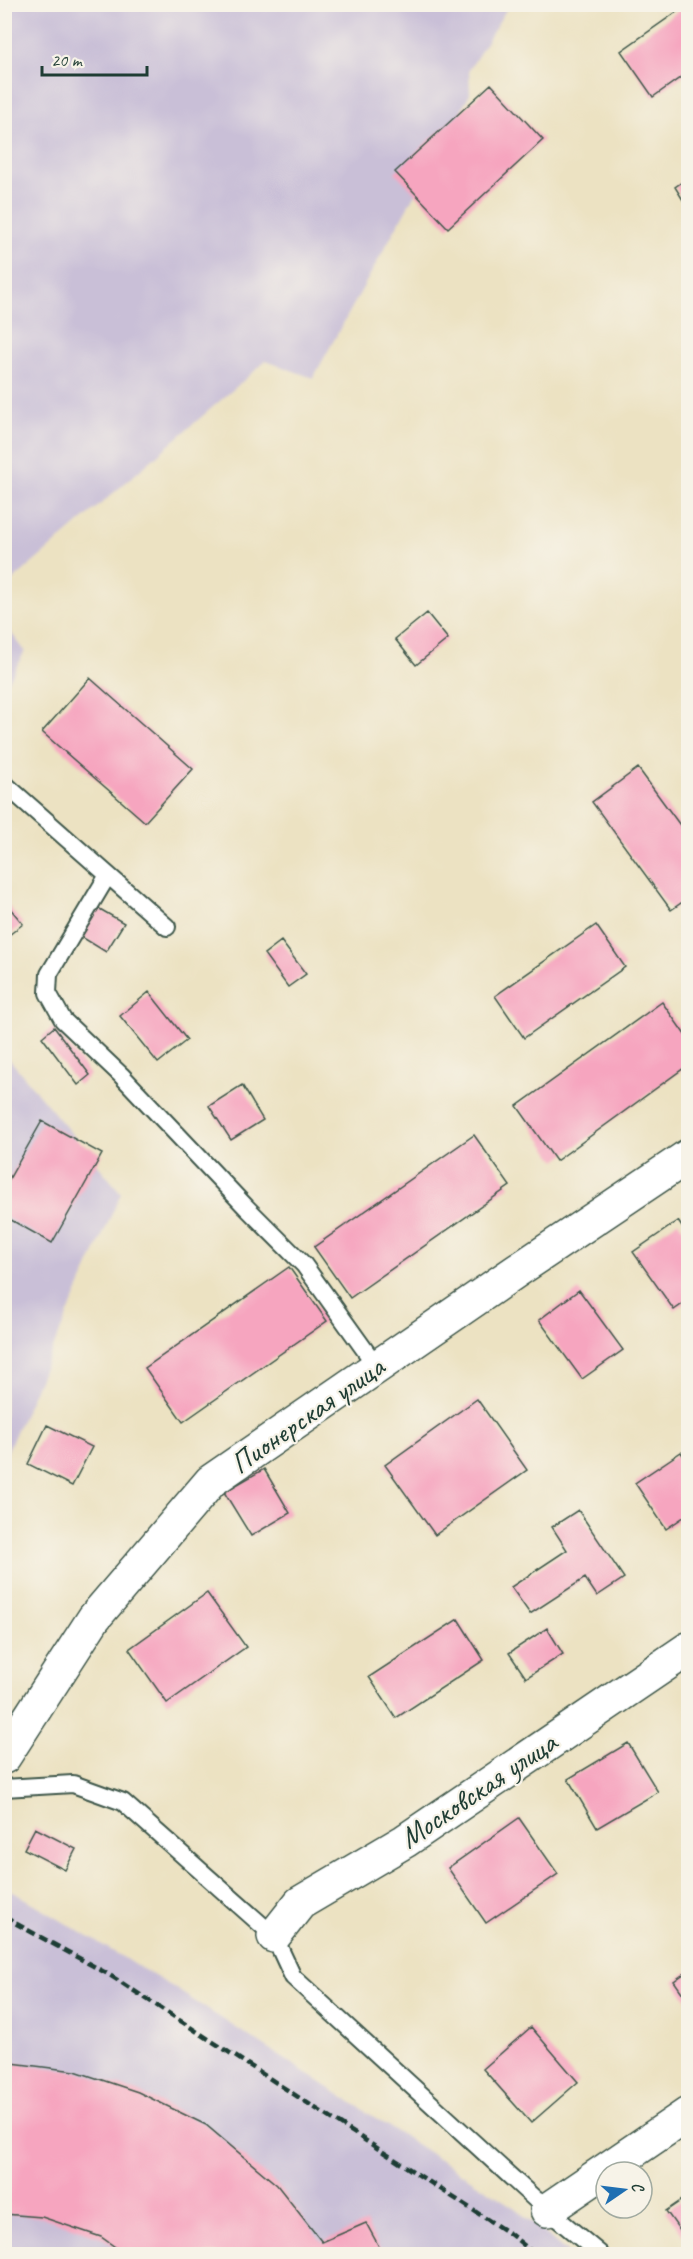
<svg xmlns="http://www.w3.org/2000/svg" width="693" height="2259" font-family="Caveat,sans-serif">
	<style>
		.industrial { fill: #c9bfd7 }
		.building { fill: #f6a5bf }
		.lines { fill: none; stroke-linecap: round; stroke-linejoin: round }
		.service-casing { stroke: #3e5649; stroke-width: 20 }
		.minor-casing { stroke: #3e5649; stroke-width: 36 }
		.service { stroke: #fff; stroke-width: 16 }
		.minor { stroke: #fff; stroke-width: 33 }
		.rail { stroke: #1f3d34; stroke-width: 4.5; stroke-dasharray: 9 4.5; stroke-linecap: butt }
		.labels { text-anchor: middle; stroke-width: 4.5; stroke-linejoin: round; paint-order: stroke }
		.street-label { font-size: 30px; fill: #1f3d34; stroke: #f7f3e8 }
	</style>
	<rect width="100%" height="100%" fill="#f7f3e8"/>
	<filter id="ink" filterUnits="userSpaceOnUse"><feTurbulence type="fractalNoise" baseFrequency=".0167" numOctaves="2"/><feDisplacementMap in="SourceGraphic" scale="12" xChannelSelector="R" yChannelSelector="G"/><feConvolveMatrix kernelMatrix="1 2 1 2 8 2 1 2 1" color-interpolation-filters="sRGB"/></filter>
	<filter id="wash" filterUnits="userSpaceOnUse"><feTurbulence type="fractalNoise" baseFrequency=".008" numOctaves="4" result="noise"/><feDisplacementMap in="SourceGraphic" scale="24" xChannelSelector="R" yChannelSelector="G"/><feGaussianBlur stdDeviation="1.35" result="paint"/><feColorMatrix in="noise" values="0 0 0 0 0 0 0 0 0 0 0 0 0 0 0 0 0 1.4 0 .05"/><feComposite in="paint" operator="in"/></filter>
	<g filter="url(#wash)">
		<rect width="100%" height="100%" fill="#ece2c2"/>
		<path class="industrial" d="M5,5H509L469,70L470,94L313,378L266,361L5,587Z
			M5,625L25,651L5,688Z
			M5,1054L121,1193L5,1457Z
			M5,1887L171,1986L515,2208L569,2254H5Z"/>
		<g id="blocks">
			<path class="building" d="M688,4V72L653,97L621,51Z
				M491,84L543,140L448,228L395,172Z
				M688,178V208L675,187Z
				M427,613L448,639L416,665L395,639Z
				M90,678L193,769L145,822L42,732Z
				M638,768L688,836V898L671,910L592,802Z
				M4,901L23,924L4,939Z
				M98,908L124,923L106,952L80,936Z
				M596,925L625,967L524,1038L495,996Z
				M281,941L306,974L288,987L264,954Z
				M149,992L187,1040L158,1063L120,1016Z
				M662,1002L688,1039V1065L556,1161L517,1106Z
				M54,1027L90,1075L78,1085L42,1037Z
				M242,1085L263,1120L231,1140L209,1106Z
				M42,1121L102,1154L52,1243L4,1216V1188Z
				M474,1135L510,1186L350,1298L314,1247Z
				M678,1221L688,1236V1300L674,1310L633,1252Z
				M289,1267L327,1321L183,1422L145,1368Z
				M579,1290L623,1350L582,1379L539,1320Z
				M477,1399L527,1470L435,1535L385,1465Z
				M47,1425L92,1447L72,1486L28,1464Z
				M681,1452L688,1463V1514L666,1529L635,1483Z
				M264,1469L290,1513L251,1536L224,1492Z
				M578,1510L624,1578L597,1596L585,1578L530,1614L511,1587L567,1550L552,1527Z
				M207,1593L246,1647L167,1703L129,1649Z
				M458,1619L484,1660L396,1718L369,1677Z
				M547,1628L563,1654L526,1678L509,1653Z
				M628,1743L658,1792L597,1828L568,1779Z
				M519,1818L558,1874L486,1923L448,1868Z
				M35,1828L76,1849L65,1870L24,1849Z
				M688,1971V2001L674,1981Z
				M531,2027L578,2082L531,2123L483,2069Z
				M4,2062L75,2071L138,2092L206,2125L277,2185L322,2242L366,2223L383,2254H125L101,2237L42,2217L4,2214Z
				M688,2196V2242L666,2211Z"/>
		</g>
	</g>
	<g filter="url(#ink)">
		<use href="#blocks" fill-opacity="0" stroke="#3e5649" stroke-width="1.5"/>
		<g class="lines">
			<g class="service-casing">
				<path id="service" d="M7,786L167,927
					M108,875L49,974L48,993L63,1020L121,1075L246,1207L304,1265L377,1367
					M4,1788L73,1784L123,1802L274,1936L293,1977L547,2210L600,2254"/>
			</g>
			<g class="minor-casing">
				<path id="minor" d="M4,1757L94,1618L211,1481L515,1272L688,1156
					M274,1936L300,1903L405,1841L688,1649
					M547,2210L688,2114"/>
			</g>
			<use href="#service" class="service"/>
			<use href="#minor" class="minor"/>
			<path class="rail" d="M4,1917L108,1974L510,2234L535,2254"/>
		</g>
	</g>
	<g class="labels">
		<g class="street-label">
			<text transform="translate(307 1415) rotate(-35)" y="10">Пионерская улица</text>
			<text transform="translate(478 1790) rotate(-34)" y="10">Московская улица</text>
		</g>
	</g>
	<rect width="693" height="2259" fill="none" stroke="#f7f3e8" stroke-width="24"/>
	<g transform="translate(624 2190) rotate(76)"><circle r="28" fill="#f7f3e8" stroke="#a1aaa0" stroke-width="1.5"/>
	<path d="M0-4.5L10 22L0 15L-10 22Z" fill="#1f6fb2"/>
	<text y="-9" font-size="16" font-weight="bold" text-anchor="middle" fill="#1f3d34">С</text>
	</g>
	<path d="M42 66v9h105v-9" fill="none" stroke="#1f3d34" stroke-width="3"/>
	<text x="51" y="66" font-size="18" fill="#1f3d34" stroke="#f7f3e8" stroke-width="4.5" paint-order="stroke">20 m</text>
</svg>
